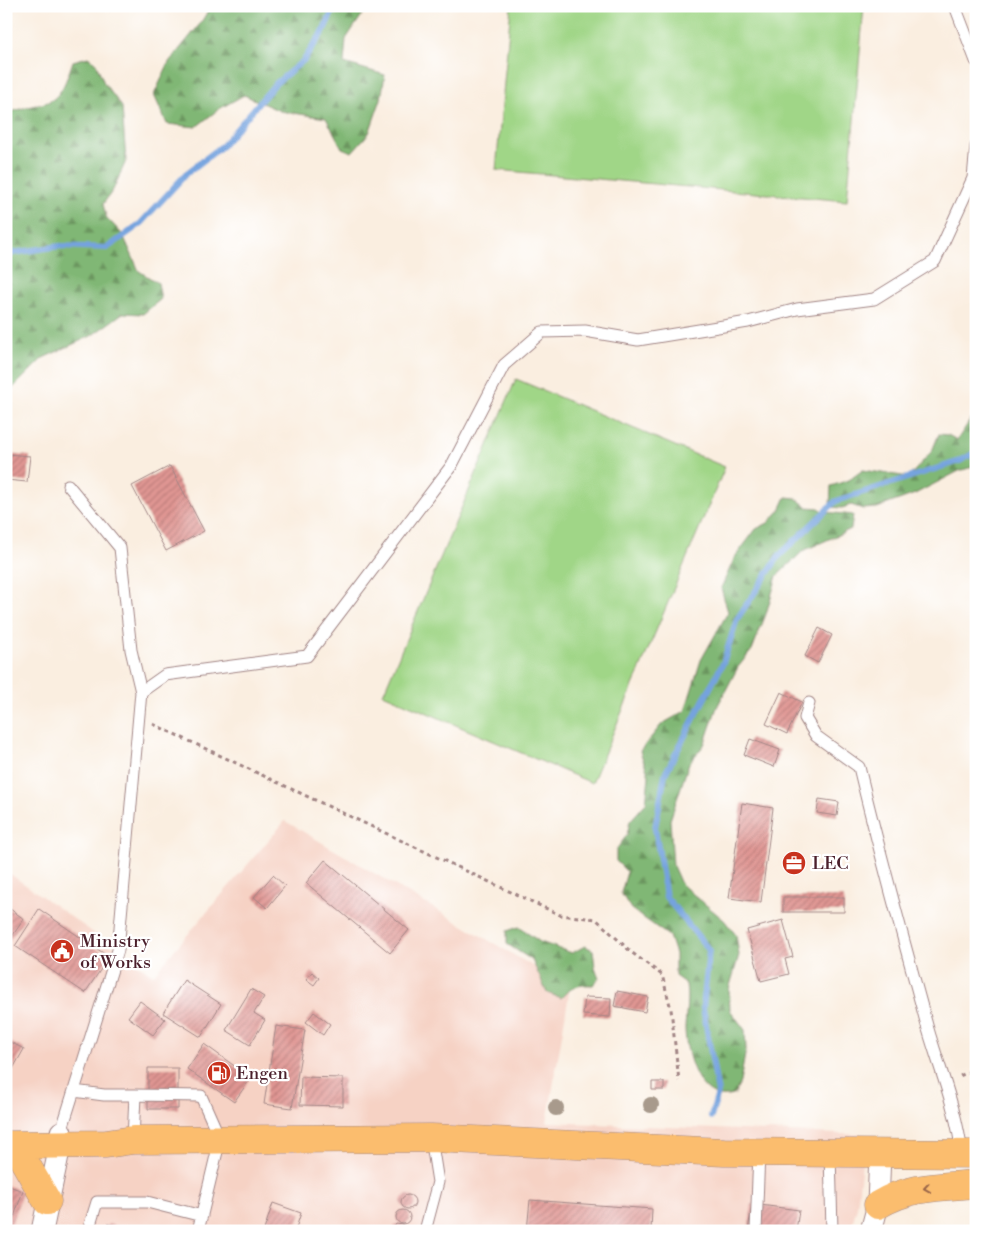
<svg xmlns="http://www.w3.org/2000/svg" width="982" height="1237" font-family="'Libre Bodoni',serif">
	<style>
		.built { fill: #f6d2c4 }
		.grass { fill: #a0d687; stroke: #757a59 }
		.forest { fill: url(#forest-firs); stroke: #656b50 }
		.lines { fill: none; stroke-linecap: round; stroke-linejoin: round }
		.stream { stroke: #75a3de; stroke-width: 6 }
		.building { fill: url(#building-hatch) }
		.service-casing { stroke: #a28686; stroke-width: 13 }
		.minor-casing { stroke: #a28686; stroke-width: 23 }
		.primary-casing { stroke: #a28686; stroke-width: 29 }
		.path { stroke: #a28686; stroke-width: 3; stroke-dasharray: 4 4; stroke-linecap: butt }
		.service { stroke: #fff; stroke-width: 11 }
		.minor { stroke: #fff; stroke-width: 21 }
		.primary { stroke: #fbbd6e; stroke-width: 28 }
		.tree { fill: #a89a8c }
		.oneway { stroke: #9a6649 }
		.labels { text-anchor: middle; stroke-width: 4.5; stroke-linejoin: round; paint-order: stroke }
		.poi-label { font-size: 18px; fill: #4a1f2b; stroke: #fff; text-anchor: start }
	</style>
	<defs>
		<pattern id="forest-firs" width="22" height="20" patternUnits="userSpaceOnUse" patternTransform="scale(1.25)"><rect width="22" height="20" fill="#80b774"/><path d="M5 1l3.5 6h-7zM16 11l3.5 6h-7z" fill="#6b945f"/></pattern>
		<pattern id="building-hatch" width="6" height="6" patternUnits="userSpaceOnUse" patternTransform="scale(1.25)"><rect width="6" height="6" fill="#e09693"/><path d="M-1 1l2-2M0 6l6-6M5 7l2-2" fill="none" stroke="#b87a78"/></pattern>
	</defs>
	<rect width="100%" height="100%" fill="#fff"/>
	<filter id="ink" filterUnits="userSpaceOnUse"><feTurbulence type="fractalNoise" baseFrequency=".02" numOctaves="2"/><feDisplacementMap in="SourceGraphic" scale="10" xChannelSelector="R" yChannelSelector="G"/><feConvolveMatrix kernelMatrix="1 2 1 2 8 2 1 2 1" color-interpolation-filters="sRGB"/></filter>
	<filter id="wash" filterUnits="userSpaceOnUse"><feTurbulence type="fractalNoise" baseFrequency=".0096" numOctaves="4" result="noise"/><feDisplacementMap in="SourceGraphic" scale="20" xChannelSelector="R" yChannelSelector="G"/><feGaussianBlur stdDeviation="1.12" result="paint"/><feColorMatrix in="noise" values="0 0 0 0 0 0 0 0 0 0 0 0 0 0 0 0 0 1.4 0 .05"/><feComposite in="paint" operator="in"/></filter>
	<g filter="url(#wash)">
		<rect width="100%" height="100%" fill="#faeee0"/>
		<path class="built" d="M285,821L570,988L547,1122L865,1135L857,1207L850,1231H6V871L153,975Z"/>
		<path class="grass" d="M511,6H864L847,201L496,170Z
			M516,379L725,467L592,783L383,694Z"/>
		<path class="forest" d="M211,6H368L346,39L344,63L385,75L381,99L369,133L352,152L342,148L326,118L280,111L244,95L219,109L196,127L167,124L154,95L169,62L200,24Z
			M88,57L96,63L104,83L122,107L126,161L113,190L103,204L106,217L123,235L139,271L158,283L161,299L143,314L123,313L91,336L43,358L6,395V114C50,96 55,116 73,61Z
			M976,416V466L959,471L915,494L877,508L863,509L851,505L842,508L830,507L831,486L849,480L863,470L909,477L932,451L939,434L948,435L957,440L971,419Z
			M786,497L796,498L807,507L819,508L825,512L853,515L851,529L803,551L777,576L766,614L752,650L738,667L717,707L704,745L689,763L670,820L673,866L681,884L724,920L736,935L739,955L729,989L730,1010L745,1030L746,1049L740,1082L735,1094C699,1108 685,1053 685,1027C686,1012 688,999 686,984L675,976V954L669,936L631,909L621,893L627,872L616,861V850L627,835L630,821L646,803L649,776L640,751L662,724L685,711L701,660L728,612L721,588L735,557L756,529L768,523L780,510Z
			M519,927L540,942L572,953L585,946L593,950L595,967L599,978L593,985C578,984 571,987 561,998L547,993L532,960L507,944V931Z"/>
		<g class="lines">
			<path class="stream" d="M6,257L13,253L60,246L107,248L139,225L187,173L222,146L275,84L304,60L324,30L335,6
				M711,1117L718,1093L703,1008L709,950L666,897L655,828L665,774L723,663L737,619L779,556L836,501L960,461L976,452"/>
		</g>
		<g id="blocks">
			<path class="building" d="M6,454L30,456L27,482L6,480Z
				M170,466L204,531L166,551L132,486Z
				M819,628L832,635L818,663L805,656Z
				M781,692L802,702L787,734L766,724Z
				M750,739L780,750L774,767L744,755Z
				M819,799L839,802L837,816L817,813Z
				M742,803L773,808L761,902L729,898Z
				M325,860L409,930L390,953L306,883Z
				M273,875L285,886L267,908L254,897Z
				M783,897H844V912H783Z
				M6,906L24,919L6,945Z
				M39,909L109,957L85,993L15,946Z
				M783,920L793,957L785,959L789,974L761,981L747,930Z
				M312,972L319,978L314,985L306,979Z
				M184,980L221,1004L201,1037L163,1013Z
				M251,989L264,997L254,1013L265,1020L250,1045L226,1030Z
				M617,991L648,997L645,1012L614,1006Z
				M585,997L611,998L610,1017L583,1015Z
				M140,1001L165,1019L153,1035L128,1017Z
				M314,1012L330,1024L323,1035L306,1022Z
				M276,1026L305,1030L292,1108L264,1104Z
				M6,1040L24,1049L10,1074L6,1072Z
				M204,1044L251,1078L234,1102L187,1069Z
				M148,1068H178V1109H148Z
				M301,1077L343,1078V1106L300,1105Z
				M652,1082H664V1090H652Z
				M6,1185L23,1191L9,1231H6Z
				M401 1202a7 7 0 1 1 14 0a7 7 0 1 1-14 0Z
				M530,1200L652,1209L651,1231H527Z
				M273,1203L301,1213L295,1231L264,1230Z
				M752,1204L799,1210L796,1231H748Z
				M396 1217a7 7 0 1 1 14 0a7 7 0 1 1-14 0Z
				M108,1224L132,1230V1231H106Z
				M396,1224L403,1225L406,1231H392Z"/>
		</g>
	</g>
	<g filter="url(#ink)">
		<use href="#blocks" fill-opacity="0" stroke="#a28686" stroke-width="1"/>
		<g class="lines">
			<g class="service-casing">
				<path id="service" d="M955,6L976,61
					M141,692L165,675L307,656L452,465L504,365L542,332L585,331L638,340L748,322L797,309L874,299L935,261L973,178L976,146
					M809,703L805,718L816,736L859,767C880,855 904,942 928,1029C940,1070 957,1111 962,1154
					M74,1091L104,1095H135
					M61,1132L118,950L141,692L131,650L120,548L68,485
					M133,1140L135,1095L201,1096L220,1139L198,1231
					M830,1153L832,1231
					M88,1231L97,1202H147L202,1216
					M425,1231L438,1182L431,1138
					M756,1231L759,1152"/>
			</g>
			<g class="minor-casing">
				<path id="minor" d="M42,1231L60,1146L61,1132
					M871,1231L878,1205L880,1153"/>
			</g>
			<g class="primary-casing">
				<path id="primary" d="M6,1145L106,1144L133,1140L431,1138L724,1152L976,1154
					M15,1145L47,1201
					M878,1205C909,1186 940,1187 976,1184"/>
			</g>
			<path class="path" d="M153,724L560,915L596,919L631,952L662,975L671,1009L679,1081
				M960,1076L976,1068"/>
			<use href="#service" class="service"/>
			<use href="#minor" class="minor"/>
			<use href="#primary" class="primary"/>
		</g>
		<g class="tree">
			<circle cx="651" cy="1105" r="8"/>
			<circle cx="556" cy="1108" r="8"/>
		</g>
		<defs><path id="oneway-chevron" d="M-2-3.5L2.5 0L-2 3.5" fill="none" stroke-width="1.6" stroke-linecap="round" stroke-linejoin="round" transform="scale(1.25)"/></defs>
		<use class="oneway" href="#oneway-chevron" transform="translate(927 1188) rotate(172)"/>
	</g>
	<defs>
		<g id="office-disc" transform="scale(1.25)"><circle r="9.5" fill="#c8321e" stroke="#fff"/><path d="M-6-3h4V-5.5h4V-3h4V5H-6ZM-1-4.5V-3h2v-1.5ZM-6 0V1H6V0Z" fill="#fff"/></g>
		<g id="civic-disc" transform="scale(1.25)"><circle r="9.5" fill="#c8321e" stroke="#fff"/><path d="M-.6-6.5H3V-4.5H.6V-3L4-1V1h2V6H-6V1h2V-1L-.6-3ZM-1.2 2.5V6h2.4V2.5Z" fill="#fff"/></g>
		<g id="fuel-disc" transform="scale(1.25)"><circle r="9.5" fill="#c8321e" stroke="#fff"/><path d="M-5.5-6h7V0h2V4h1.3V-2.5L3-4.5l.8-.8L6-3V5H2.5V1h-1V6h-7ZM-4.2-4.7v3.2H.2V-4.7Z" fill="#fff"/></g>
	</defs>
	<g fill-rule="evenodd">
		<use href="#office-disc" x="794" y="863"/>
		<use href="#civic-disc" x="62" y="951"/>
		<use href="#fuel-disc" x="219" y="1073"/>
	</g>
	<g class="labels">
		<g class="poi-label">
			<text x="812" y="869">LEC</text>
			<text x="80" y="947">Ministry<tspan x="80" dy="21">of Works</tspan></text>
			<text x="236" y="1079">Engen</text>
		</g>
	</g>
	<rect width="982" height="1237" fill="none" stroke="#fff" stroke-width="25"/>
</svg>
